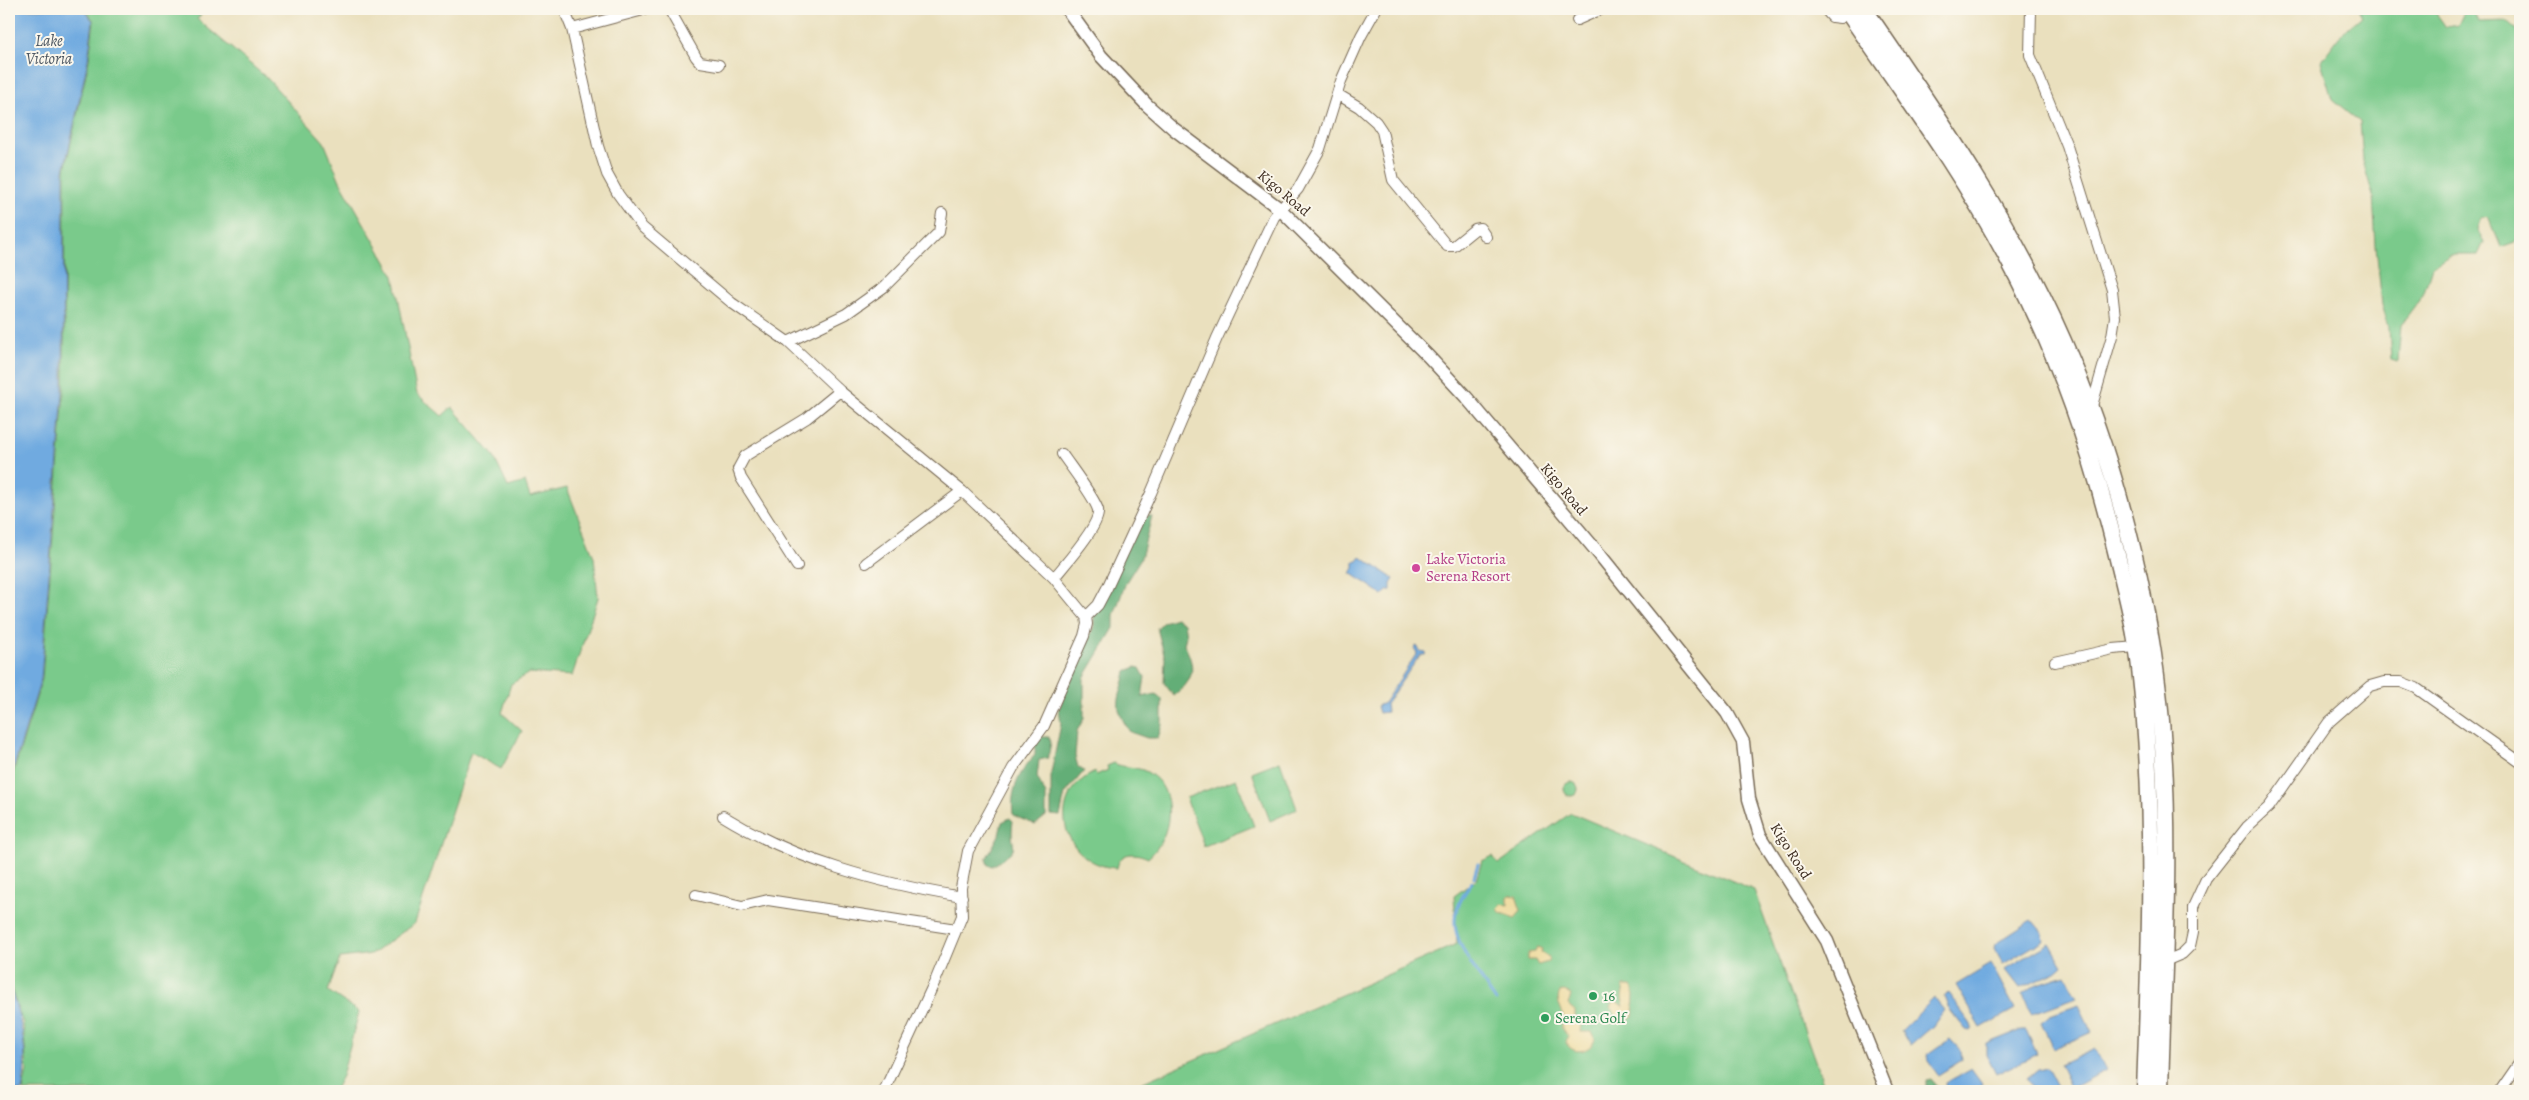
<svg xmlns="http://www.w3.org/2000/svg" width="2529" height="1100" font-family="Alegreya,serif">
	<style>
		.green { fill: #7aca8b; stroke: #5a7a54 }
		.forest { fill: #63ae77; stroke: #4f6c4a }
		.sand { fill: #eeda9e; stroke: #94825e }
		.water { fill: #6faae0; stroke: #556a7f }
		.lines { fill: none; stroke-linecap: round; stroke-linejoin: round }
		.stream { stroke: #6faae0; stroke-width: 3 }
		.minor-casing { stroke: #786a56; stroke-width: 12 }
		.tertiary-casing { stroke: #786a56; stroke-width: 15 }
		.trunk-casing { stroke: #786a56; stroke-width: 19 }
		.minor { stroke: #fff; stroke-width: 10 }
		.tertiary { stroke: #fff; stroke-width: 12 }
		.trunk { stroke: #fff; stroke-width: 16 }
		.hotel-dot { fill: #d1479c; stroke: #fbf7ec; stroke-width: 2 }
		.leisure-dot { fill: #2e9e5b; stroke: #fbf7ec; stroke-width: 2 }
		.labels { text-anchor: middle; stroke-width: 4; stroke-linejoin: round; paint-order: stroke }
		.street-label { font-size: 15px; fill: #3b2a1e; stroke: #fbf7ec }
		.hotel-label { font-size: 15px; fill: #b23c85; stroke: #fbf7ec; text-anchor: start }
		.leisure-label { font-size: 15px; fill: #27864d; stroke: #fbf7ec; text-anchor: start }
		.water-label { font-size: 16px; font-style: italic; fill: #4d5762; stroke: #fbf7ec }
	</style>
	<rect width="100%" height="100%" fill="#fbf7ec"/>
	<filter id="ink" filterUnits="userSpaceOnUse"><feTurbulence type="fractalNoise" baseFrequency=".02" numOctaves="2"/><feDisplacementMap in="SourceGraphic" scale="10" xChannelSelector="R" yChannelSelector="G"/><feConvolveMatrix kernelMatrix="1 2 1 2 8 2 1 2 1" color-interpolation-filters="sRGB"/></filter>
	<filter id="wash" filterUnits="userSpaceOnUse"><feTurbulence type="fractalNoise" baseFrequency=".0096" numOctaves="4" result="noise"/><feDisplacementMap in="SourceGraphic" scale="20" xChannelSelector="R" yChannelSelector="G"/><feGaussianBlur stdDeviation="1.12" result="paint"/><feColorMatrix in="noise" values="0 0 0 0 0 0 0 0 0 0 0 0 0 0 0 0 0 1.4 0 .05"/><feComposite in="paint" operator="in"/></filter>
	<g filter="url(#wash)">
		<rect width="100%" height="100%" fill="#eae0be"/>
		<path class="green" d="M85,9H206L197,19L268,79L324,142L340,181L394,276L417,394L442,416L452,407L493,455L508,487L525,482L530,497L567,488L594,557L598,598L572,676L529,673L511,684L502,713L522,731L501,769L471,752L415,923L372,954L340,958L328,991L359,1012L342,1076L334,1091H23L27,1070L23,1024L9,982V787L42,679L64,392L65,170L89,60L94,21Z
			M2358,9H2433L2446,27L2458,25L2465,10H2473L2478,22L2507,21L2520,33V240L2501,247L2488,216L2480,218L2477,229L2484,242L2478,255H2450L2432,267L2423,295L2401,324L2398,362L2391,360L2389,327L2382,305L2376,246L2373,196L2363,161L2360,122L2332,99L2321,61L2342,33L2362,16Z
			M1280,761L1297,809L1270,821L1252,772Z
			M1114,763C1121,768 1137,766 1147,772C1179,789 1172,838 1148,858C1135,852 1120,851 1117,868C1063,866 1043,796 1095,772L1096,775L1108,770L1107,766Z
			M1236,779L1254,826L1204,846L1186,798Z
			M1564 789a7 7 0 1 1 14 0a7 7 0 1 1-14 0Z
			M1571,813L1754,890L1826,1091H1123L1457,944L1454,896L1476,880L1482,861L1493,856L1498,864Z"/>
		<path class="forest" d="M1148,515L1152,516L1141,558L1126,582L1114,615V628L1084,678V718L1077,731L1075,756L1078,767L1084,771L1065,794L1060,816L1051,815V773L1061,724L1059,708L1094,626V611L1134,534Z
			M1176,618L1184,623L1186,636L1184,644C1196,668 1195,679 1174,696L1164,683L1165,658L1157,628L1163,622Z
			M1135,667L1140,668L1145,677L1142,697L1156,694L1162,699V725L1158,738H1147L1130,732C1111,703 1120,701 1126,672Z
			M1040,737H1049L1051,742L1048,758L1039,760L1037,777L1046,795V816L1035,825C1027,820 1020,820 1013,814C1010,791 1019,772 1035,755V745Z
			M1010,818L1013,821C1008,853 1026,842 993,866L988,865L986,859L999,835L1002,822Z
			M1931,1079L1939,1088L1950,1091H1926V1080Z"/>
		<path class="sand" d="M1510,895L1516,896L1521,911L1515,918L1501,913L1498,909L1501,904L1508,905V897Z
			M1537,947L1542,949L1541,953L1549,957L1548,962L1538,965L1535,960H1528V953L1535,952Z
			M1624,986H1631L1634,990L1633,1016L1624,1022H1619L1611,1007L1615,1000L1624,1007L1622,997Z
			M1564,991L1571,994L1568,1005L1575,1011V1018L1582,1023L1581,1032H1591L1595,1039C1591,1052 1572,1056 1566,1042L1569,1037L1562,1029C1561,1024 1564,1021 1563,1016C1562,1006 1555,1003 1560,992Z"/>
		<path class="water" d="M9,9H84L93,21L88,60L64,171L63,392L41,679L9,783Z
			M1361,557L1394,579L1391,584V590L1387,591L1383,595L1351,573L1354,568V562L1358,561Z
			M1417,646L1420,651L1426,652L1425,655H1420L1386,704L1387,712L1379,713L1377,706L1384,703L1417,653L1414,648Z
			M2032,920L2043,933L2044,940L2003,964L1994,948L1995,944Z
			M2050,943L2063,966L2056,972L2020,988L2006,970L2007,968Z
			M1991,964L2015,1009L1981,1028L1956,985Z
			M2065,975L2077,997L2031,1014L2023,994L2035,985Z
			M9,985C22,1019 29,1055 22,1091H9Z
			M1948,993L1970,1023L1972,1027L1970,1031L1966,1030L1949,1009L1944,997Z
			M1934,998L1944,1010L1933,1026L1910,1046L1901,1031Z
			M2079,1005L2092,1032L2055,1048L2052,1046L2041,1022L2050,1015Z
			M2021,1030H2026L2037,1054L1996,1074L1986,1055V1044Z
			M1950,1039L1961,1051L1962,1060L1938,1075L1928,1061L1927,1055Z
			M2095,1049L2106,1070L2071,1089L2060,1065Z
			M2047,1068L2059,1091H2034L2027,1079L2038,1070Z
			M1971,1069L1982,1084C1974,1095 1958,1091 1946,1091L1945,1083Z"/>
		<g class="lines">
			<path class="stream" d="M1474,877L1478,864
				M1468,959C1449,926 1451,911 1472,882
				M1470,962L1496,1001"/>
		</g>
	</g>
	<g filter="url(#ink)">
		<g class="lines">
			<g class="minor-casing">
				<path id="minor" d="M564,9L572,29L598,146L607,174L618,194L642,227L732,303L788,342L840,391L962,491L1054,578L1086,617L1087,624L1084,636L1044,726L1013,768L968,851L961,888L962,916L936,979L884,1091
					M669,9L696,57L700,62L719,65
					M1825,9L1832,17L1840,18L1848,12
					M2031,9L2030,55L2067,146L2112,290L2115,317L2112,336L2091,409
					M1577,20L1602,9
					M572,29L647,9
					M1337,94L1359,107L1376,122L1382,131L1393,180L1447,246H1454L1475,229L1480,228L1486,237
					M788,342L846,314L884,287L939,232L942,213
					M866,563L962,491
					M797,566L741,478L738,469L745,456L807,418L840,391
					M1054,578C1064,565 1101,525 1098,510C1095,498 1070,466 1062,454
					M1086,617L1098,605L1107,588L1151,493L1217,338L1274,217L1298,189L1320,149L1341,81L1361,36L1376,9
					M2055,662L2113,649L2136,647
					M723,816C796,861 878,883 962,897
					M696,895L742,906L768,900L956,929
					M2163,962L2182,954L2190,946L2193,932V907L2206,879L2247,827L2269,807L2329,722L2370,686L2384,682H2401L2416,688L2520,762
					M2500,1091L2520,1062"/>
			</g>
			<g class="tertiary-casing">
				<path id="tertiary" d="M1067,9L1101,56L1147,105L1174,129L1280,209L1428,356L1466,397L1600,555L1727,713L1743,742L1749,799L1760,835L1827,941L1887,1091"/>
			</g>
			<g class="trunk-casing">
				<path id="trunk" d="M1846,9C1901,90 1961,170 2007,257C2058,351 2092,451 2117,555C2126,592 2136,630 2140,668C2156,809 2150,950 2145,1091
					M1864,9C1937,115 2011,222 2063,341C2114,456 2150,596 2161,721C2172,844 2163,968 2160,1091"/>
			</g>
			<use href="#minor" class="minor"/>
			<use href="#tertiary" class="tertiary"/>
			<use href="#trunk" class="trunk"/>
		</g>
	</g>
	<circle class="hotel-dot" cx="1416" cy="568" r="5"/>
	<g class="leisure-dot">
		<circle cx="1593" cy="996" r="5"/>
		<circle cx="1545" cy="1018" r="5"/>
	</g>
	<g class="labels">
		<g class="street-label">
			<text transform="translate(1284 193) rotate(40)" y="5">Kigo Road</text>
			<text transform="translate(1564 489) rotate(50)" y="5">Kigo Road</text>
			<text transform="translate(1791 851) rotate(58)" y="5">Kigo Road</text>
		</g>
		<g class="hotel-label">
			<text x="1426" y="564">Lake Victoria<tspan x="1426" dy="17">Serena Resort</tspan></text>
		</g>
		<g class="leisure-label">
			<text x="1603" y="1001">16</text>
			<text x="1555" y="1023">Serena Golf</text>
		</g>
		<g class="water-label">
			<text x="49" y="46">Lake<tspan x="49" dy="18">Victoria</tspan></text>
		</g>
	</g>
	<rect width="2529" height="1100" fill="none" stroke="#fbf7ec" stroke-width="30"/>
</svg>
